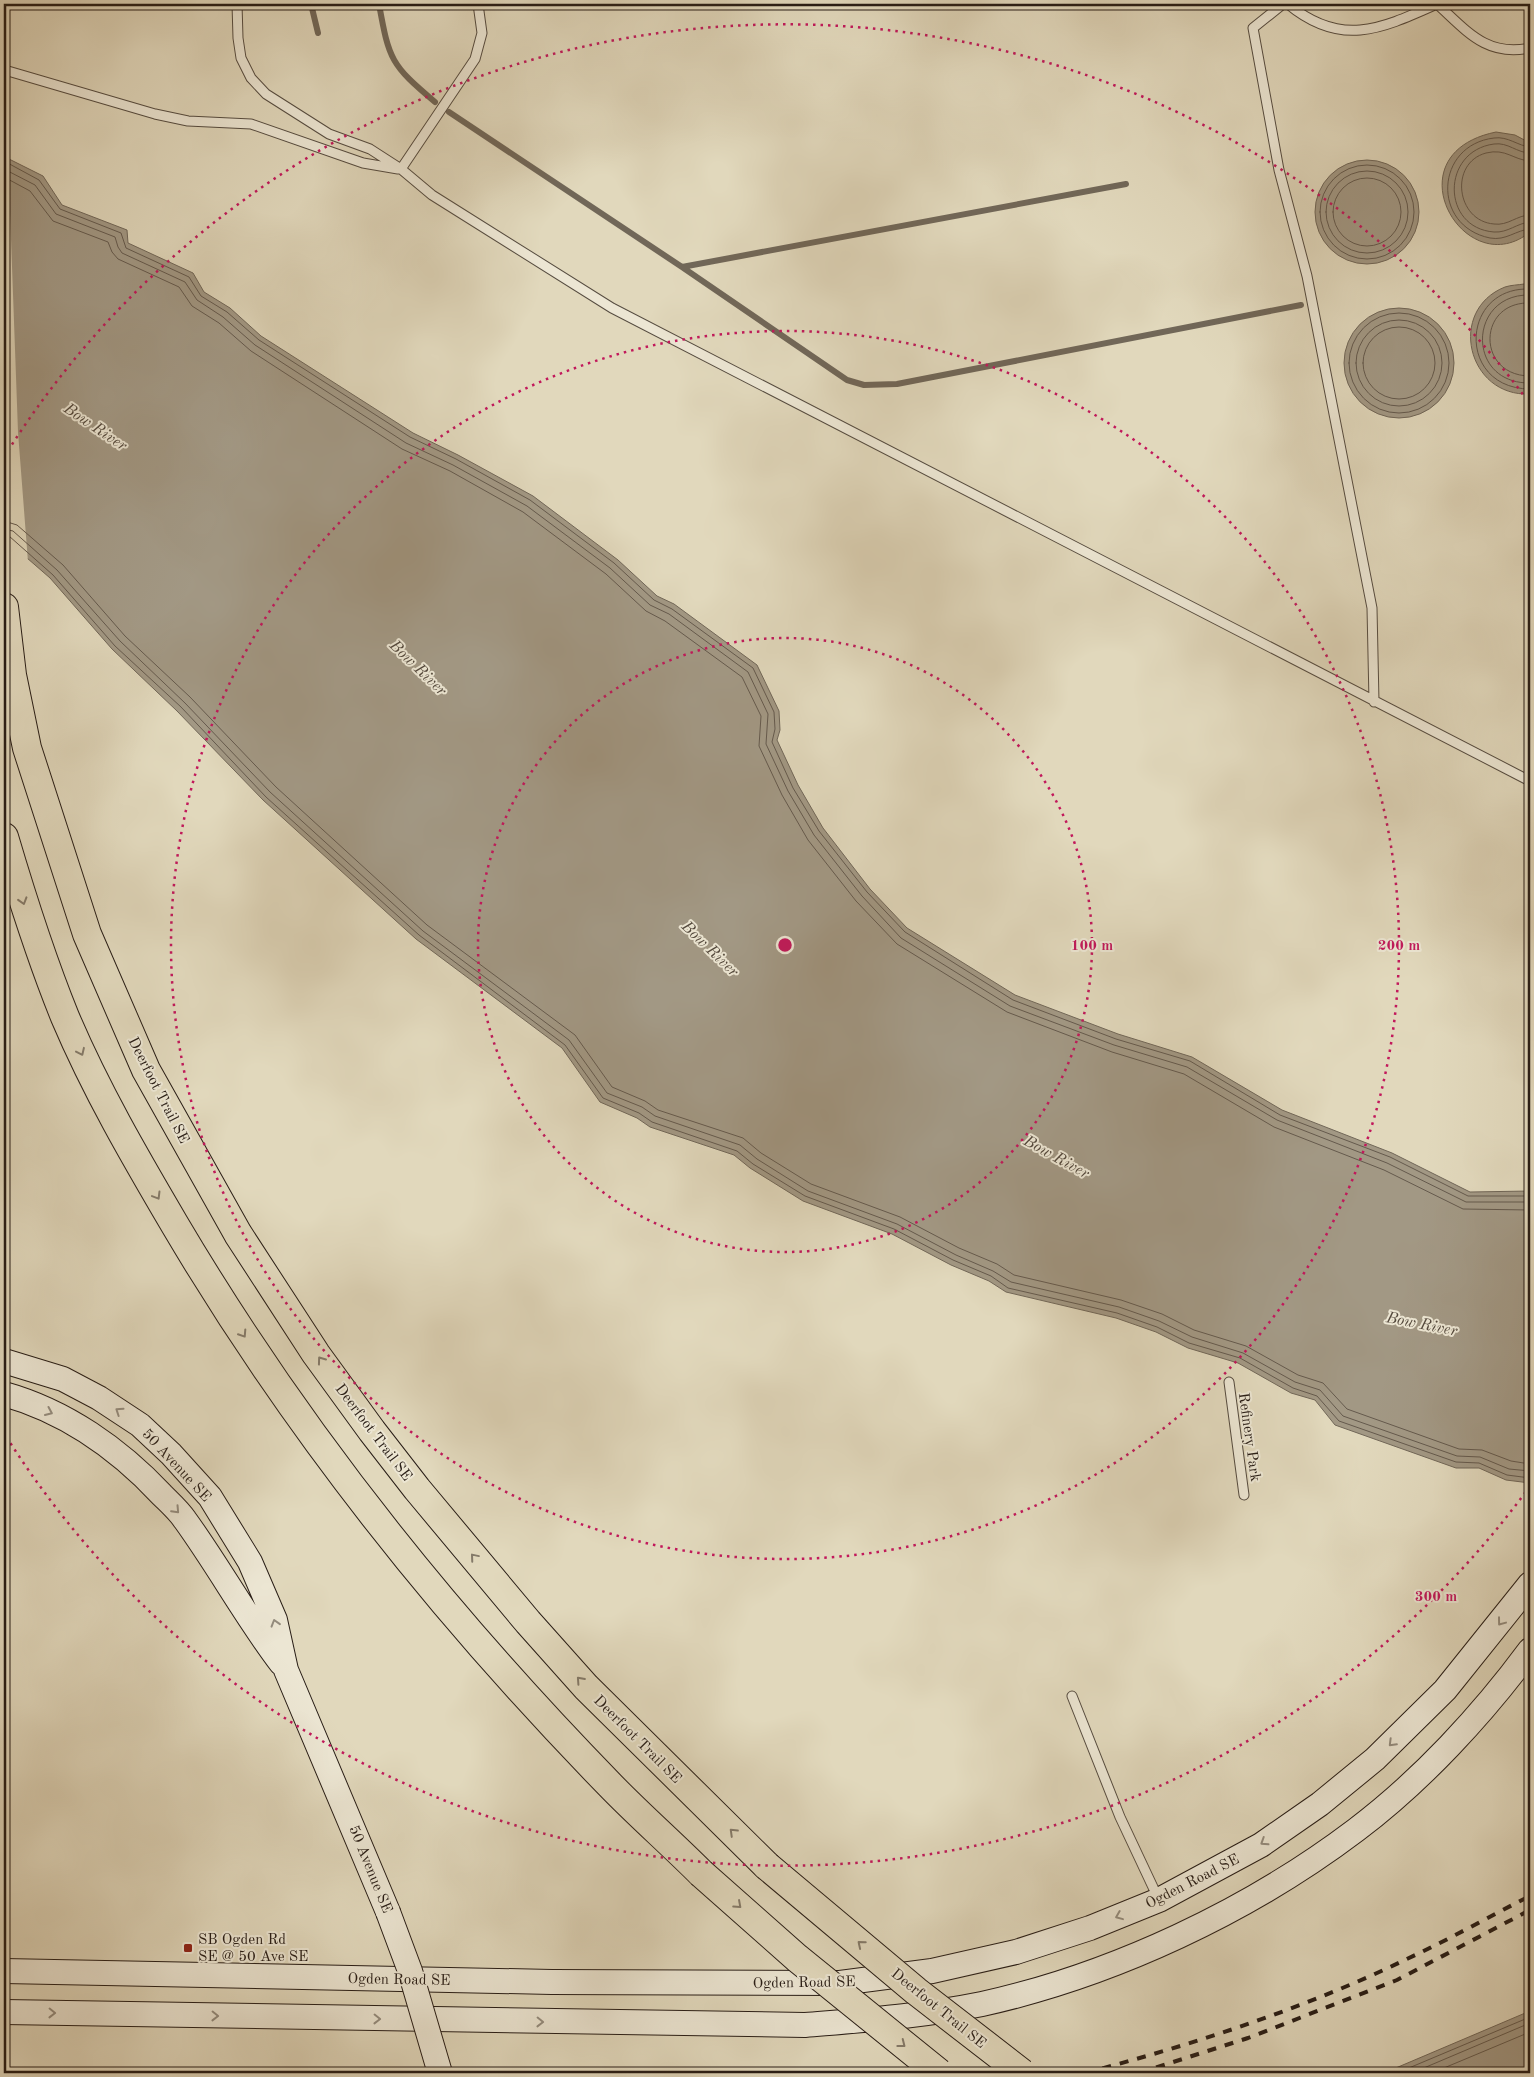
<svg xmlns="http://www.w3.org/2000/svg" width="1534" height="2077" font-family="'Old Standard TT',serif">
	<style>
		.water { fill: #a29884; stroke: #716758 }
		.pier { fill: #e1d8bc }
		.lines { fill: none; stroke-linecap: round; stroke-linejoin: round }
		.shore { stroke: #655a4d; stroke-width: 1 }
		.stream { stroke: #716758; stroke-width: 6 }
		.lane-casing { stroke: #564c40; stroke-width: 11 }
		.secondary-casing { stroke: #281d16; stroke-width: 26 }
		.highway-casing { stroke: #281d16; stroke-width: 30 }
		.lane { stroke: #ece6d3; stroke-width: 9 }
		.secondary { stroke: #ece6d3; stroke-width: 24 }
		.highway { stroke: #e1d8bc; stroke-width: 28 }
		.rail { stroke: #281d16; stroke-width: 4; stroke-dasharray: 9 9; stroke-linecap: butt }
		.secondary-bridge-casing { stroke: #281d16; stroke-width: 26; stroke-linecap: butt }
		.highway-bridge-casing { stroke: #281d16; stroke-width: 30; stroke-linecap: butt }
		.secondary-bridge { stroke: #ece6d3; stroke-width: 24 }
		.highway-bridge { stroke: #e1d8bc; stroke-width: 28 }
		.oneway { stroke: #847a69 }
		.oneway2 { stroke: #948c7e }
		.ring { fill: none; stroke: #c2185b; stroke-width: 2.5; stroke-dasharray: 2.5 5 }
		.poi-dot { fill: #8f2418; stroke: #ece6d3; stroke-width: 2 }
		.labels { text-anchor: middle; stroke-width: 4; stroke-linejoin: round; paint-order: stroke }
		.street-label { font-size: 15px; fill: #281d16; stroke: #ece6d3 }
		.poi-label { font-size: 15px; fill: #281d16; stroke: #ece6d3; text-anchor: start }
		.water-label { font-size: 16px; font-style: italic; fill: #53483c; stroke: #ece6d3 }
		.centre { fill: #c2185b; stroke: #ece6d3; stroke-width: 2.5 }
		.ring-label { font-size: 15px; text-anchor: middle; font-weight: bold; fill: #c2185b; stroke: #ece6d3; stroke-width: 4; stroke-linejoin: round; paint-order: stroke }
	</style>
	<rect width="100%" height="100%" fill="#e1d8bc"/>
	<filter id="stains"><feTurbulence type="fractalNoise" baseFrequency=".004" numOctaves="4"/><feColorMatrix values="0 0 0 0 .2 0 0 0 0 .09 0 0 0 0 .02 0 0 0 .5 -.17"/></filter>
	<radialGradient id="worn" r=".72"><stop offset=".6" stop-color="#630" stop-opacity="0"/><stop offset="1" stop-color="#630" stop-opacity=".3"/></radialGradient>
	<path class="water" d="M1496,132L1515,135L1530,143V232C1465,285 1388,154 1496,132Z
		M7,158L43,176L62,205L127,230L128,243L193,273L204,292L230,308L261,336L413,433L458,455L533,496L618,560L657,596L674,604L757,665L779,711L780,730L777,740L798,785L823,828L870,889L907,928L1015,995L1118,1034L1192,1057L1282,1110L1392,1153L1470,1192L1530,1191V1483L1506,1480L1479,1468H1456L1335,1425L1315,1400L1291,1393L1238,1363L1188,1348L1156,1332L1116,1318L1006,1292L989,1281L951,1265L892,1234L803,1201L750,1168L734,1155L650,1127L637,1118L600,1102L562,1048L416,939L263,800L177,711L112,649L50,578L4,538Z
		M1315 212a52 52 0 1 1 104 0a52 52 0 1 1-104 0Z
		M1524,284H1530V394C1467,397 1447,310 1505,287C1511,285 1518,285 1524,284Z
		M1344 363a55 55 0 1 1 110 0a55 55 0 1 1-110 0Z
		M1530,2011V2073H1384Z"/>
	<path class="pier" d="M4,152L8,156L18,432L28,562L4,542Z"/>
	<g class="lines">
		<path class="shore" d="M1530,147C1518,146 1508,136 1494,138C1435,145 1431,226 1490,238C1506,241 1516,230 1530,229
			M1530,153C1517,153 1508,142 1494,144C1441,151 1441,228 1494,232C1508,233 1517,223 1530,222
			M4,161L39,180L60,209L121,233L126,248L189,277L201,296L227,312L259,340L410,437L456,459L530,500L614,563L654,600L672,609L753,668L774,712L775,729L772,742L793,788L819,831L867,892L905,932L1013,1000L1116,1039L1190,1061L1280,1115L1390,1157L1468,1196H1530
			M1530,161C1513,160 1506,148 1486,153C1449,163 1456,221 1494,224C1508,226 1517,215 1530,215
			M1320 212a47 47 0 1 1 94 0a47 47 0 1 1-94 0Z
			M4,169L35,185L56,214L115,237L118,247L122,253L185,282L197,300L223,317L255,345L406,443L453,465L527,506L610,568L650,605L669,614L748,672L768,714L766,744L788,791L814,835L862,896L901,938L1010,1006L1114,1045L1187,1067L1277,1120L1387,1163L1466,1202H1530
			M1326 212a41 41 0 1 1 82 0a41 41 0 1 1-82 0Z
			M4,177L30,191L53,221L108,242L112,252L118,259L179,287L192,306L219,323L251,351L402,449L450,471L523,512L606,574L646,611L665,621L742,677L761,716L759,746L782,795L808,840L856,901L897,944L1007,1012L1112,1052L1184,1074L1274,1127L1384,1170L1463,1209L1530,1210
			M1333 212a34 34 0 1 1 68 0a34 34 0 1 1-68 0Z
			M1530,289C1460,286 1456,389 1530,389
			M1530,295C1468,293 1465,384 1530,383
			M1530,303C1477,301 1476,376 1530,376
			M1349 363a50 50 0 1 1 100 0a50 50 0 1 1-100 0Z
			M1356 363a43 43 0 1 1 86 0a43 43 0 1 1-86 0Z
			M1363 363a36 36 0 1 1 72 0a36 36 0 1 1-72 0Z
			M4,521L17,525L63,565L125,636L190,697L276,787L427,925L575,1035L612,1087L645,1101L658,1110L743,1138L761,1153L811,1184L900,1217L959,1248L997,1264L1014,1275L1121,1300L1162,1314L1194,1330L1246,1346L1298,1375L1323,1383L1347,1409L1459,1449L1482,1450L1511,1461L1530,1464
			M4,529L13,531L57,570L120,641L185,703L270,792L423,931L569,1040L607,1093L642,1107L655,1116L740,1145L757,1159L808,1191L897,1224L956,1255L993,1271L1011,1282L1119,1307L1159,1321L1192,1337L1243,1353L1295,1382L1320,1390L1343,1416L1457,1456L1480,1457L1509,1469L1530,1471
			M4,535L9,536L53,575L115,646L181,707L266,797L419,935L565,1045L603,1098L639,1113L652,1122L737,1151L753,1164L805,1196L894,1229L953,1260L991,1276L1008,1288L1117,1313L1157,1327L1189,1343L1240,1358L1293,1388L1317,1396L1339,1421L1456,1462L1479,1463L1507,1475L1530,1478
			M1397,2073L1530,2017
			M1412,2073L1530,2023
			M1432,2073L1530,2032"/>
		<path class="stream" d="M311,4L318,33
			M379,4C389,60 391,65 435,102
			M449,112L682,267L847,380L864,385L897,384L1301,305
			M682,267L1126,184"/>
		<g class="lane-casing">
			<path id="lane" d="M237,4L238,38L241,58L251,78L266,94L329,134L370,149L401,169L432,195L612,308L1530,781
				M1283,4L1253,28L1279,170L1307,276L1372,608L1374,702
				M1288,4C1341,48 1381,29 1437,4
				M1437,4C1467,31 1486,57 1530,48
				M8,71L155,114L188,121L251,124L363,163L398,169
				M401,169L475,59L482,33L478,4
				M1229,1382L1244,1495
				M1072,1696L1120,1817L1159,1900"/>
		</g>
		<g class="secondary-casing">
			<path id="secondary" d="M4,1361L63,1379L99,1398L140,1425L171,1454L210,1497L250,1562L275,1620L286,1670L388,1912
				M4,1394C65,1411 119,1449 162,1495C170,1503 179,1511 185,1520C219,1567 246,1617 281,1663
				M4,1971L552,1982L840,1983L932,1971L1016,1952L1090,1928L1159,1900L1261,1845L1320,1804L1375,1759L1445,1690L1530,1584
				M4,2012L805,2025C864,2020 923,2016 982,2004C1113,1975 1249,1911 1356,1830C1421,1781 1482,1715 1530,1650"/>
		</g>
		<g class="highway-casing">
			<path id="highway" d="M4,607L12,675L27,748L87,934L146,1070L238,1234L316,1354L372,1431L417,1489L528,1622L586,1687L767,1866
				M4,837C22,898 41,958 65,1017C96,1090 135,1157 175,1225C295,1428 445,1616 610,1785C639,1815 671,1843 701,1873"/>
		</g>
		<use href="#lane" class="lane"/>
		<use href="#secondary" class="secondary"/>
		<use href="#highway" class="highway"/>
		<path class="rail" d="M1085,2073C1195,2044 1306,2008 1409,1958C1450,1939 1490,1916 1530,1896
			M1139,2073L1248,2038L1397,1980L1530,1910"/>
		<g class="secondary-bridge-casing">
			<path id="secondary-bridge" d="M388,1912L410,1971L440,2073"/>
		</g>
		<g class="highway-bridge-casing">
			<path id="highway-bridge" d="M767,1866L916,1991L1022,2073
				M701,1873L797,1958L939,2073"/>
		</g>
		<use href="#secondary-bridge" class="secondary-bridge"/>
		<use href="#highway-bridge" class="highway-bridge"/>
	</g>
	<defs><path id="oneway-chevron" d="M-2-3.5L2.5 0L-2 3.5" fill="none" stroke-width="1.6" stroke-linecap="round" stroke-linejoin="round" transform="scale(1.25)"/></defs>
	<g class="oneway">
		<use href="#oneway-chevron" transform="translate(23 901) rotate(73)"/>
		<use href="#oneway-chevron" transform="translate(81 1052) rotate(65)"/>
		<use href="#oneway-chevron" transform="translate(157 1196) rotate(59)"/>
		<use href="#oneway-chevron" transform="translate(243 1334) rotate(57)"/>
		<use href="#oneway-chevron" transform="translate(321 1360) rotate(-126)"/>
		<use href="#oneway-chevron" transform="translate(474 1557) rotate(-130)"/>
		<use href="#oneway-chevron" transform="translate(580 1680) rotate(-132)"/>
		<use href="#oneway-chevron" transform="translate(733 1832) rotate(-136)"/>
		<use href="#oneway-chevron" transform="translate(738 1905) rotate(42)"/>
		<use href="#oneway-chevron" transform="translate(861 1944) rotate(-140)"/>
		<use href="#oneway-chevron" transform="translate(902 2044) rotate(38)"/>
	</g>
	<g class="oneway2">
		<use href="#oneway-chevron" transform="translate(119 1411) rotate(-146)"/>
		<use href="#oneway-chevron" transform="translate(49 1412) rotate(24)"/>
		<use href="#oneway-chevron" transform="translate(176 1510) rotate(47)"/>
		<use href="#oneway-chevron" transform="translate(1501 1622) rotate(127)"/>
		<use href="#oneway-chevron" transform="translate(275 1623) rotate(-107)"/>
		<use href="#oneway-chevron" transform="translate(1392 1743) rotate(135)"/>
		<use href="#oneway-chevron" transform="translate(1264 1842) rotate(147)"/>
		<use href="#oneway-chevron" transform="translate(1119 1916) rotate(158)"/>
		<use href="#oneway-chevron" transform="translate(52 2013) rotate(1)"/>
		<use href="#oneway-chevron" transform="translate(215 2016) rotate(1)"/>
		<use href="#oneway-chevron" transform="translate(377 2019) rotate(1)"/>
		<use href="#oneway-chevron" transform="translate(540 2022) rotate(1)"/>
	</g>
	<g class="ring">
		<circle cx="785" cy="945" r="307"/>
		<circle cx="785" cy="945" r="614"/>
		<path d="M1530 1486A921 921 0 0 1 4 1433M4 457A921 921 0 0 1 1530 404"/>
	</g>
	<rect class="poi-dot" x="183" y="1943" width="10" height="10" rx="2.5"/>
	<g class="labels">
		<g class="street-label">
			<text transform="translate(159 1090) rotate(63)" y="5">Deerfoot Trail SE</text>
			<text transform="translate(374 1432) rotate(53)" y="5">Deerfoot Trail SE</text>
			<text transform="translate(1250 1437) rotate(82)" y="5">Refinery Park</text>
			<text transform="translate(177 1465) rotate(47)" y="5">50 Avenue SE</text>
			<text transform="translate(638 1739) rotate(45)" y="5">Deerfoot Trail SE</text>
			<text transform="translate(371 1869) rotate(68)" y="5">50 Avenue SE</text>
			<text transform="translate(1192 1881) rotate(-27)" y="5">Ogden Road SE</text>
			<text transform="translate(399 1979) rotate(1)" y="5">Ogden Road SE</text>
			<text transform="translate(804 1982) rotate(-1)" y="5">Ogden Road SE</text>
			<text transform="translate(939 2008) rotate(39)" y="5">Deerfoot Trail SE</text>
		</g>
		<g class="poi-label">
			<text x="198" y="1944">SB Ogden Rd<tspan x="198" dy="17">SE @ 50 Ave SE</tspan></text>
		</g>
		<g class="water-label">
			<text transform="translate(96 426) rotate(34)" y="6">Bow River</text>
			<text transform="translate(419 667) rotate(44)" y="6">Bow River</text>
			<text transform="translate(711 948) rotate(44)" y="6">Bow River</text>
			<text transform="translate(1057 1156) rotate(29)" y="6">Bow River</text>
			<text transform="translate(1422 1323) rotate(11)" y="6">Bow River</text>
		</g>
	</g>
	<circle cx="785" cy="945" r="8" class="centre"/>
	<g class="ring-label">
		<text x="1092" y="950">100 m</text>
		<text x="1399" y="950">200 m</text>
		<text x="1436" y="1601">300 m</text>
	</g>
	<rect width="1534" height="2077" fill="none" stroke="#e1d8bc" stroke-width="20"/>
	<rect x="5" y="5" width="1524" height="2067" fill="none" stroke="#281d16" stroke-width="2.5"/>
	<rect x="10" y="10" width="1514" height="2057" fill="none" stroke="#281d16"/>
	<rect width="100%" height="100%" filter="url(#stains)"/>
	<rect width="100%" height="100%" fill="url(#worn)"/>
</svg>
